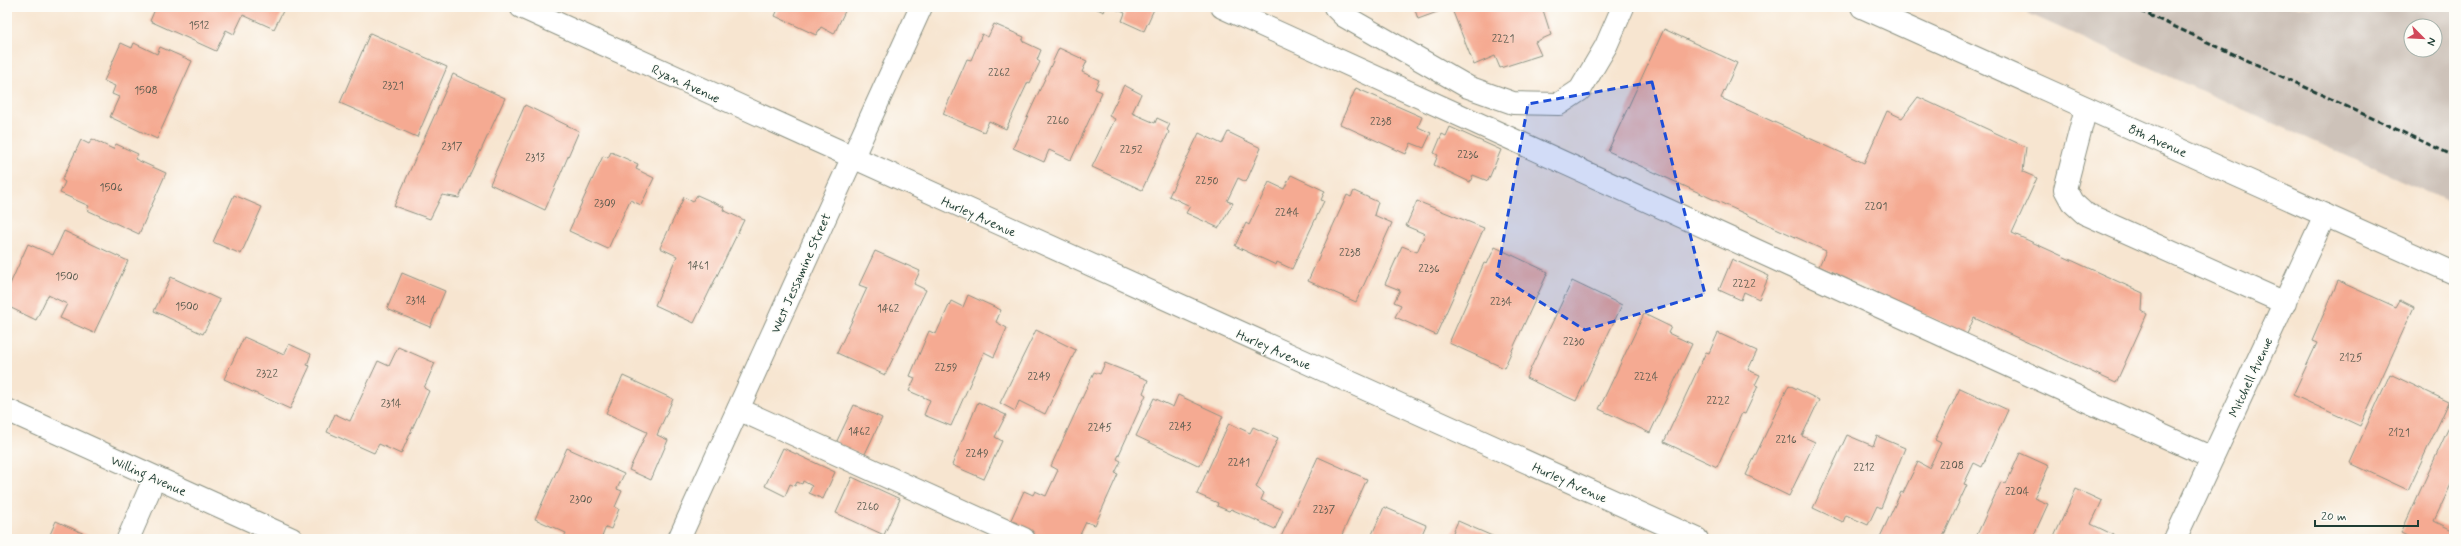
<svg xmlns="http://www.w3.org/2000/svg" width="2461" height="546" font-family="Mynerve,sans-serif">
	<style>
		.industrial { fill: #cdc2b9; fill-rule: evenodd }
		.building { fill: #f5aa92 }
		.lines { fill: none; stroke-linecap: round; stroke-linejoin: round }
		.minor-casing { stroke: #8b9182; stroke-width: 24 }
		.major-casing { stroke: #8b9182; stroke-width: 24 }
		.minor { stroke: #fff; stroke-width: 22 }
		.major { stroke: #fff; stroke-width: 22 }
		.rail { stroke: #1f3d34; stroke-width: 3; stroke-dasharray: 6 3; stroke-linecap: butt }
		.marked { fill: #1d4ed8; fill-opacity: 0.2; stroke: #1d4ed8; stroke-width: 3; stroke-dasharray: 8 5; stroke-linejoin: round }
		.labels { text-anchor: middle; stroke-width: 3; stroke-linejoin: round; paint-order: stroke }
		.number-label { font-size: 11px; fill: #54584c }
		.street-label { font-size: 13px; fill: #1f3d34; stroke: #fdfcf7 }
	</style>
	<rect width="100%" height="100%" fill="#fdfcf7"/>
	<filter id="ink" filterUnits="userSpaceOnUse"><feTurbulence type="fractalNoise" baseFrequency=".025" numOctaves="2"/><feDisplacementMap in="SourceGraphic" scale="8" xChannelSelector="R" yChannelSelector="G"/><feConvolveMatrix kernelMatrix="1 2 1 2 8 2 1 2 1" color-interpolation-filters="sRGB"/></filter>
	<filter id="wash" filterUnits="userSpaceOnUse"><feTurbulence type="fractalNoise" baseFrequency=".012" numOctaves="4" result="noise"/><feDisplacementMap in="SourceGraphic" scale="16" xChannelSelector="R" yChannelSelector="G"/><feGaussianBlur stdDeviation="0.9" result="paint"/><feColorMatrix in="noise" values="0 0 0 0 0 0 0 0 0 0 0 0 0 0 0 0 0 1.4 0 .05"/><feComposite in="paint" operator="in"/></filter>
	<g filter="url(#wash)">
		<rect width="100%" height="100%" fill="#f7e5d0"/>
		<path class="industrial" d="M2014,7H2454V204ZM2411,26H2435V50H2411Z"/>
		<g id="blocks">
			<path class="building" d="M156,7H285L274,29L243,15L234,34L226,30L216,51L150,21Z
				M779,7H847L834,34L821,27L816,35L775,16Z
				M1093,7H1106L1104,12Z
				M1111,7H1155L1144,31L1122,21L1125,13Z
				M1414,7H1451L1418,19Z
				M1451,7H1549L1543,10L1551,35L1535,42L1541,55L1500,68L1495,56L1474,65Z
				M994,24L1024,37L1022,41L1041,50L1037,60L1040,62L1030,83L1028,82L1006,129L989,121L984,132L943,114L967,59L971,60L982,34L988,37Z
				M1664,29L1737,63L1721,98L1864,163L1887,111L1902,118L1918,97L2026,147L2023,172L2037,178L2012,233L2143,293L2142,311L2147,314L2116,383L1974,318L1967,334L1819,266L1826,251L1608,151Z
				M370,33L447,67L417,137L340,103Z
				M121,43L132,48L134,43L157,54L160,47L192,61L157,139L110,117L119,97L112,94L115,86L104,81Z
				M1059,48L1087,61L1082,72L1099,80L1095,89L1102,92L1071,160L1049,150L1044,162L1013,148Z
				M453,74L505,98L459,198L442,195L430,219L394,206Z
				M1124,85L1141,94L1132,113L1155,123L1157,118L1170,124L1167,130L1169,132L1142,190L1092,167L1115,119L1109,116Z
				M1356,88L1422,117L1418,127L1431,133L1424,148L1411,143L1406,154L1340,124Z
				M525,105L579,131L545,210L490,184Z
				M1450,127L1501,150L1488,181L1473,175L1470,182L1434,165L1438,155L1434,153L1442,134L1446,136Z
				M1228,132L1261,148L1246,182L1238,178L1227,201L1233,203L1219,228L1186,213L1190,206L1169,196L1199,133L1222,144Z
				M92,139L113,149L116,144L138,154L135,159L166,173L139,234L87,210L89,206L60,193L65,182L62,180L81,140L89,144Z
				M611,152L638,164L636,169L654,178L641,205L630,200L608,249L569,231L603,156L608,158Z
				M1291,175L1325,191L1321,200L1324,201L1292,269L1277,262L1276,265L1235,246L1246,223L1249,225L1269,182L1284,189Z
				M1354,191L1378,202L1374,215L1392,223L1356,302L1308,281L1347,195L1351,197Z
				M234,195L262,207L241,254L213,242Z
				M697,195L724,207L723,210L744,220L694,323L655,305L677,256L660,248L684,197L693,202Z
				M1417,201L1484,228L1436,335L1395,317L1401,305L1394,302L1400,290L1385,284L1402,246L1417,252L1425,234L1406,226Z
				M64,231L128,261L94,333L60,318L67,304L48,295L36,320L7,306V291L28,244L53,255Z
				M1495,247L1548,272L1504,368L1449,343L1484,263L1487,264Z
				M875,251L920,271L914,284L926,290L885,375L837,353L867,288L859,285Z
				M1732,259L1769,276L1759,299L1744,292L1741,300L1719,290Z
				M402,273L445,291L430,327L387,309Z
				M171,277L220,300L203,334L154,311Z
				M1572,281L1622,305L1576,401L1526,378Z
				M2338,281L2396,307L2400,300L2414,307L2360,426L2293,395L2317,343L2312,341Z
				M968,295L1001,310L996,322L1007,328L994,357L984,352L951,426L924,415L930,400L909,391L915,378L910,376L929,331L936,334L951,301L963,307Z
				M1644,314L1671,327L1668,333L1692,344L1650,433L1599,409Z
				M1036,330L1076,350L1045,414L1019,401L1015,411L1000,403Z
				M1718,333L1757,351L1748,370L1760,375L1755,385L1758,386L1745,414L1742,413L1717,467L1664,442L1706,352L1709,353Z
				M244,337L284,355L289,344L311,354L307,365L310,366L290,409L224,379Z
				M398,347L435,363L424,388L429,391L401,454L379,444L374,453L327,432L335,414L350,421L378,361L389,366Z
				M1105,363L1148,380L1143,393L1146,395L1117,459L1121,461L1115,473L1118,474L1095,525L1086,522L1078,539H1042L1009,524L1024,491L1033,495L1035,491L1046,496L1058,470L1051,466L1094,372L1100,374Z
				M2390,374L2449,402L2408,490L2350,463Z
				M623,376L673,399L657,435L668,440L651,480L629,470L647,432L606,413Z
				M1789,385L1819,400L1802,436L1815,442L1789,496L1746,475Z
				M1960,388L2008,410L1982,467L1974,463L1964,484L1967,485L1942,539H1879L1901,492L1903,493L1918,462L1929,468L1941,443L1935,440Z
				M1178,395L1223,416L1200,466L1136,436L1154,398L1173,407Z
				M978,402L1006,415L995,437L1002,441L984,479L952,465Z
				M854,405L882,418L864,456L836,443Z
				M2454,416V478L2434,521L2454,531V539H2413L2401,533Z
				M1229,423L1250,433L1253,427L1278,438L1256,487L1264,493L1261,500L1283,510L1275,529L1231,509L1229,511L1217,506L1218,503L1197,494Z
				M1847,435L1873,446L1877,436L1905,448L1881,508L1877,506L1868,525L1846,515L1843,522L1813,508Z
				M567,448L624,474L617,489L622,491L615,507L619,509L611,529L606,527L601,539H563L566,533L535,519Z
				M783,448L835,472L823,499L809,493L812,486L803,481L802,484L797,482L795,486L790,484L785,496L765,486Z
				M2020,453L2049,466L2034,498L2048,504L2032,539H1975L2001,482L2006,484Z
				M1318,457L1367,479L1340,539H1280Z
				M852,477L900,499L884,535L836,513Z
				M2076,489L2102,501L2091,524L2114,535L2112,539H2053Z
				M1384,507L1426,525L1420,539H1370Z
				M56,521L91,537L90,539H48Z
				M1458,521L1499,539H1450Z"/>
		</g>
	</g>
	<g filter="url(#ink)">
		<use href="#blocks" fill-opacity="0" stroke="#8b9182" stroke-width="1"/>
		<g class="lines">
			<g class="minor-casing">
				<path id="minor" d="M521,7L1697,539
					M1222,7L2212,458
					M1335,7L1344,16L1468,87L1513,103L1559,104L1580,90L1606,46L1623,7
					M2086,108L2065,189L2072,202L2084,213L2285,303
					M738,409L1024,539
					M7,410L292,539
					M128,539L155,477
					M679,539L921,7
					M2175,539L2325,215"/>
			</g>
			<g class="major-casing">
				<path id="major" d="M1862,7L2454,273"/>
			</g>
			<use href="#minor" class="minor"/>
			<use href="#major" class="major"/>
			<path class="rail" d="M2132,7L2454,156"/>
		</g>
	</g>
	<path class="marked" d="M1652,82L1705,294L1585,330L1497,275L1528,104Z"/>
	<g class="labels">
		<g class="number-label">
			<text x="199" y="29">1512</text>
			<text x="1503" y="42">2221</text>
			<text x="999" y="76">2262</text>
			<text x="393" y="89">2321</text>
			<text x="146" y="94">1508</text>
			<text x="1058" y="124">2260</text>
			<text x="1381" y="125">2238</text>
			<text x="452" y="150">2317</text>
			<text x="1131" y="153">2252</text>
			<text x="1468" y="158">2236</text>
			<text x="535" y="161">2313</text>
			<text x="1207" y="184">2250</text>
			<text x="111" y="191">1506</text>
			<text x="605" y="207">2309</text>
			<text x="1876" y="210">2201</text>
			<text x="1287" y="216">2244</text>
			<text x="1350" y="256">2238</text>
			<text x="698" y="269">1461</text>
			<text x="1429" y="272">2236</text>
			<text x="67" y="280">1500</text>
			<text x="1744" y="287">2222</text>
			<text x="416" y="304">2314</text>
			<text x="1501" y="305">2234</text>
			<text x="187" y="310">1500</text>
			<text x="888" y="312">1462</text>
			<text x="1574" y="345">2230</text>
			<text x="2351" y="361">2125</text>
			<text x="946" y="371">2259</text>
			<text x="267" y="377">2322</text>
			<text x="1039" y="380">2249</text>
			<text x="1646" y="380">2224</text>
			<text x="1718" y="404">2222</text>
			<text x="391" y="407">2314</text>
			<text x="1180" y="430">2243</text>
			<text x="1100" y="431">2245</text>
			<text x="859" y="435">1462</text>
			<text x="2399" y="436">2121</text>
			<text x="1786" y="443">2216</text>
			<text x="977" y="457">2249</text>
			<text x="1239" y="466">2241</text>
			<text x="1952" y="469">2208</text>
			<text x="1864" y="471">2212</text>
			<text x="2017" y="495">2204</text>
			<text x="581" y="503">2300</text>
			<text x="868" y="510">2260</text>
			<text x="1324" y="513">2237</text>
		</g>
		<g class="street-label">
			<text transform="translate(686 83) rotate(25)" y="5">Ryan Avenue</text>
			<text transform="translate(2158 140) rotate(24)" y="5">8th Avenue</text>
			<text transform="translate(979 216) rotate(24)" y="5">Hurley Avenue</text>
			<text transform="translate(800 273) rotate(-66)" y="5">West Jessamine Street</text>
			<text transform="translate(1274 349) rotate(24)" y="5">Hurley Avenue</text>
			<text transform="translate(2250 377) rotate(-65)" y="5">Mitchell Avenue</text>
			<text transform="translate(149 475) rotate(24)" y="5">Willing Avenue</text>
			<text transform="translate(1570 482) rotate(24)" y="5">Hurley Avenue</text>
		</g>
	</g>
	<rect width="2461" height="546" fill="none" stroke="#fdfcf7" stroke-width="24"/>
	<g transform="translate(2423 38) rotate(114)"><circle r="19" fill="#fdfcf7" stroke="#a4b0a9"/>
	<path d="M0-3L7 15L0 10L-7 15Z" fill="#d1495b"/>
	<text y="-6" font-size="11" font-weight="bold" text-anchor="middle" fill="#1f3d34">N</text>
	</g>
	<path d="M2315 520v6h103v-6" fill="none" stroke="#1f3d34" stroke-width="2"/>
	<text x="2321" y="520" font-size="12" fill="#1f3d34" stroke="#fdfcf7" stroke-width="3" paint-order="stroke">20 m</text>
</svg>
